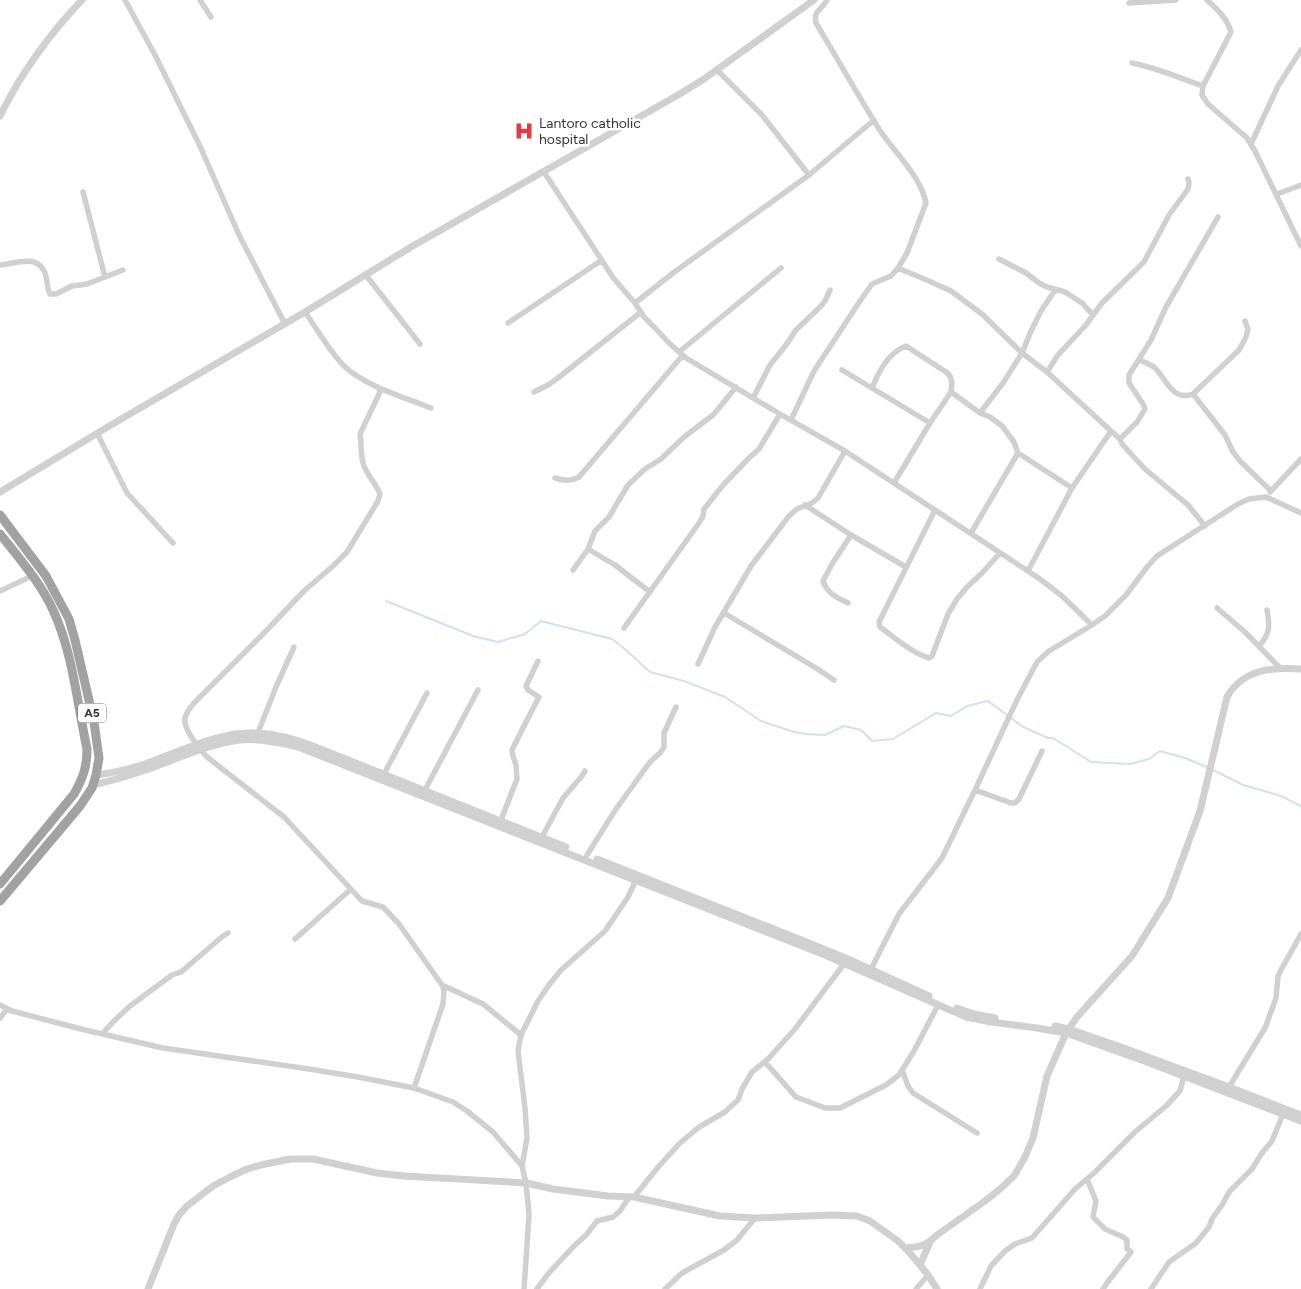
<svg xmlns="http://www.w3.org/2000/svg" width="1301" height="1289" font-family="Figtree,sans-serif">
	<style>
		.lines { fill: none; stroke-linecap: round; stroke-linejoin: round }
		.stream { stroke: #cfe2ee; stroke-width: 2 }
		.minor { stroke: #d0d0d0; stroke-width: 5.5 }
		.tertiary { stroke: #d0d0d0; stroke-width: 7 }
		.trunk { stroke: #a2a2a2; stroke-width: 9 }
		.labels { text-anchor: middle; stroke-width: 5; stroke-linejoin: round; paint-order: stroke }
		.shield { fill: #fff; stroke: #707070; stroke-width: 1 }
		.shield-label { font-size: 12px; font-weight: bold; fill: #333 }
		.poi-label { font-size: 14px; fill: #333; stroke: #fff; text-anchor: start }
	</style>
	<rect width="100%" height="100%" fill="#fff"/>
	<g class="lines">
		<path class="stream" d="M386,601L473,636L498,642L525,634L541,621L612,639L626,650L650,672L684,681L725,697L761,721L794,732L806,734L825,735L844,726L861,730L872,741L893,739L936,713L951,716L967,706L988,701L1023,727L1048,738H1053L1091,762L1130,764L1149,759L1160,751L1185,758L1209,768
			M1213,770L1243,785L1281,796L1301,806"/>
		<path class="minor" d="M125,0L155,55L199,144L240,237L285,324
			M200,0L211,17
			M1207,0C1217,9 1227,18 1231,32L1203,86L1202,95L1208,104L1247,138L1255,151L1301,246
			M1129,3L1176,0
			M1132,63C1158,68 1179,78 1203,86
			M717,70L762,115L809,175
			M1251,144L1278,86L1301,50
			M544,172L614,279L635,303L644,317L656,329L669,343L686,358L780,414L845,451L1040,579L1062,596L1092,625
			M83,192L105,277
			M1277,194L1301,185
			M999,259L1026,273L1039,283L1047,287L1065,292L1082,303L1093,315
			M0,265C14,264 36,254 44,271C48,278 46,287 50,294H56L72,286L87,284L123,270
			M898,268L929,281L951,291L982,314L1022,353L1047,372L1111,431L1120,439L1122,444L1145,469L1188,505L1205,526
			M365,274L420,344
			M635,303L673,273L809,175L874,120
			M305,312C317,329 329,351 344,366C363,385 406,398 431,408
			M508,323L602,260
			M679,352L781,268
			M1140,360C1144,362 1150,364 1154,367C1166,378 1172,402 1193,394L1239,350L1246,337L1248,329L1245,321
			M842,370L930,423
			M1047,372L1058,355L1085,326L1102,303L1144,262L1169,215L1188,189L1189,183L1188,179
			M378,387L380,392L360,434C362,445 360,455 364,466C368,476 376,484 380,494L378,501L347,552L333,566L304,591L265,632L194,703C182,717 182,722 192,738C197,745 201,751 207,757L284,817L362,901L383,907L399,924L442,985L444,991L443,1004L414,1088
			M872,388C879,371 888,353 906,346L946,372L950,376L952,383L951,392L930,423L894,483
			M534,392L548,385L558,378L641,312
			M951,392L980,413L990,417L1002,426L1014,442L1018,453L1072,488
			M1193,394L1225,435L1233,452L1240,461L1271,491
			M753,398L770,365L786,345L796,330L820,307L825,301L830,290
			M980,413L1003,383L1022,353L1031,331L1041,311L1055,290
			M791,420L814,371L860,301L872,284L891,276L898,268L907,253L926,203C921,176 893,151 879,129C857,94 837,58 816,23C813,10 822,10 827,0
			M97,433L127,493L173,543
			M1120,439L1137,422L1145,409L1143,404L1129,383V375L1151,340L1166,307L1218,217
			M555,478C565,481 571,481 579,477L683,355
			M1270,492L1301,459
			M805,505L851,535L906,567
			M935,510L879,622L880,627C895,638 912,653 929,658L932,656L948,614L957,599L967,587L982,573L1000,553
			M971,533L1018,453
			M588,549L615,565L650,592
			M573,570L588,549L595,531L609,517L628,485L645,469L661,459L684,437L713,415L719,408L736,387
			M1028,571L1072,488L1111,431
			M0,591L32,576
			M848,603C836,597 828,594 823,581L832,564L851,535
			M1217,608L1245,632L1281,669
			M724,613L816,668L834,680
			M624,628L699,523L703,516L704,509L724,484L749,458L759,449L780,414
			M1259,646C1270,634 1270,626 1267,610
			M698,664L715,627L751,566L789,516L797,509L812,503L818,498L845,451
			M257,735L276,687L294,647
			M384,774L427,693
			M425,790L478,690
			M975,790L1011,803H1015L1019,799L1042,751
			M501,820L517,779L516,765L513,756L512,750L525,724L539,697L528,690L526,686L538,661
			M542,837L563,798L582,776L585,771
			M587,855L616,809L650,762L660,753L664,747V733L676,707
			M295,939L351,889
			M869,973L899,914L942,858L975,790L1017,700L1037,662L1049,651L1092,625L1105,616L1126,595L1147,567L1157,556L1238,504L1249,499L1266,497L1301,513
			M442,985L483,1004L521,1035
			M0,1005L12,1011L85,1030L163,1048L309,1069L358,1077L414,1088L453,1102L467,1111L493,1132L522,1166L526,1183L529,1215L524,1289
			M0,1018L7,1009
			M102,1034L114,1021L130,1006L172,975L181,972L223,936L228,933
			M765,1062L796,1097L825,1108H840L886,1085L899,1075L914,1051L938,1005
			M902,1070L908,1086L913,1093L977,1133
			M1229,1087L1265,1028L1276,998L1278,976L1281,970L1301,934
			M522,1166L527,1138L525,1108L518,1051L521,1035L538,1001L549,985L561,970L605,931L628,897L636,880
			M1087,1179L1096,1201L1093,1217L1105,1229L1123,1237L1127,1240V1249L1131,1252L1107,1283L1103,1289
			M634,1197L659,1166L680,1143L699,1127L725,1112L738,1100L742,1089L752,1072L768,1059L795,1029L844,964
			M537,1289L548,1274L573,1247L587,1234L597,1221L613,1217L620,1211L629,1197
			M665,1289L682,1273L724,1250L737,1240L755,1218
			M916,1289L928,1275
			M980,1289L991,1266L1005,1251L1015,1244L1032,1238L1075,1189L1094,1173L1135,1132L1166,1106L1180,1091L1184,1076
			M1151,1289L1169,1262L1196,1243L1209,1227L1212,1219L1222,1205L1229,1192L1252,1169L1262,1153L1272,1141L1283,1114"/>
		<path class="tertiary" d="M0,116C20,75 50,33 82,0
			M0,492L111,425L305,312L411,247L678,95L704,79L814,0
			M96,775C113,773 130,769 145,764C179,752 220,731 257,733C276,734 295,739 313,746L566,847
			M93,785C119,779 145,771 170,761C193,752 216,743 240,740C260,738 279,742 298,747L825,955L966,1017L991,1022L1037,1028L1066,1033L1144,1061L1301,1121
			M597,859L804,941L848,959L929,996
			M957,1008L974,1014L995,1018
			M1055,1026L1069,1029L1121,1047L1229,1087L1301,1115
			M905,1248C921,1247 925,1246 937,1235L985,1201L1000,1189L1014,1176L1025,1157L1033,1138L1047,1076L1066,1033L1077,1017L1132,956L1168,898L1200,811L1227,697C1243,669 1272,667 1301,669
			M920,1265L930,1242
			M148,1289L174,1224L179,1215L187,1206L213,1186L230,1177L247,1169L261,1165L290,1159H313L377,1173L404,1176L526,1183L553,1189L608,1196L634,1197L720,1216L755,1218L831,1215L857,1216L870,1221L898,1241L909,1252L920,1265L928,1275L937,1289"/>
		<path class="trunk" d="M0,515L46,576L69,619L75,640L94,722L99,758L96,775L92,788L80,806L0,901
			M0,534C19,558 40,582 53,610C73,653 77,703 87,749C87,767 83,778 74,794L0,884"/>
	</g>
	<defs>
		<g id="hospital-bare" transform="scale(1.5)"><path d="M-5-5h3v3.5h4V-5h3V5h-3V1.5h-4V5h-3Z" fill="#e63946" stroke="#fff" stroke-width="2.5" paint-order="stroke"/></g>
	</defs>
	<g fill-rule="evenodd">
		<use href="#hospital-bare" x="524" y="131"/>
	</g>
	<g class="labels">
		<rect class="shield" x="78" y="703.5" width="28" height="19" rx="4"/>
		<g class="shield-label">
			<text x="92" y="717">A5</text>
		</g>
		<g class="poi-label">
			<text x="539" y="128">Lantoro catholic<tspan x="539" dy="16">hospital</tspan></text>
		</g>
	</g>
</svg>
